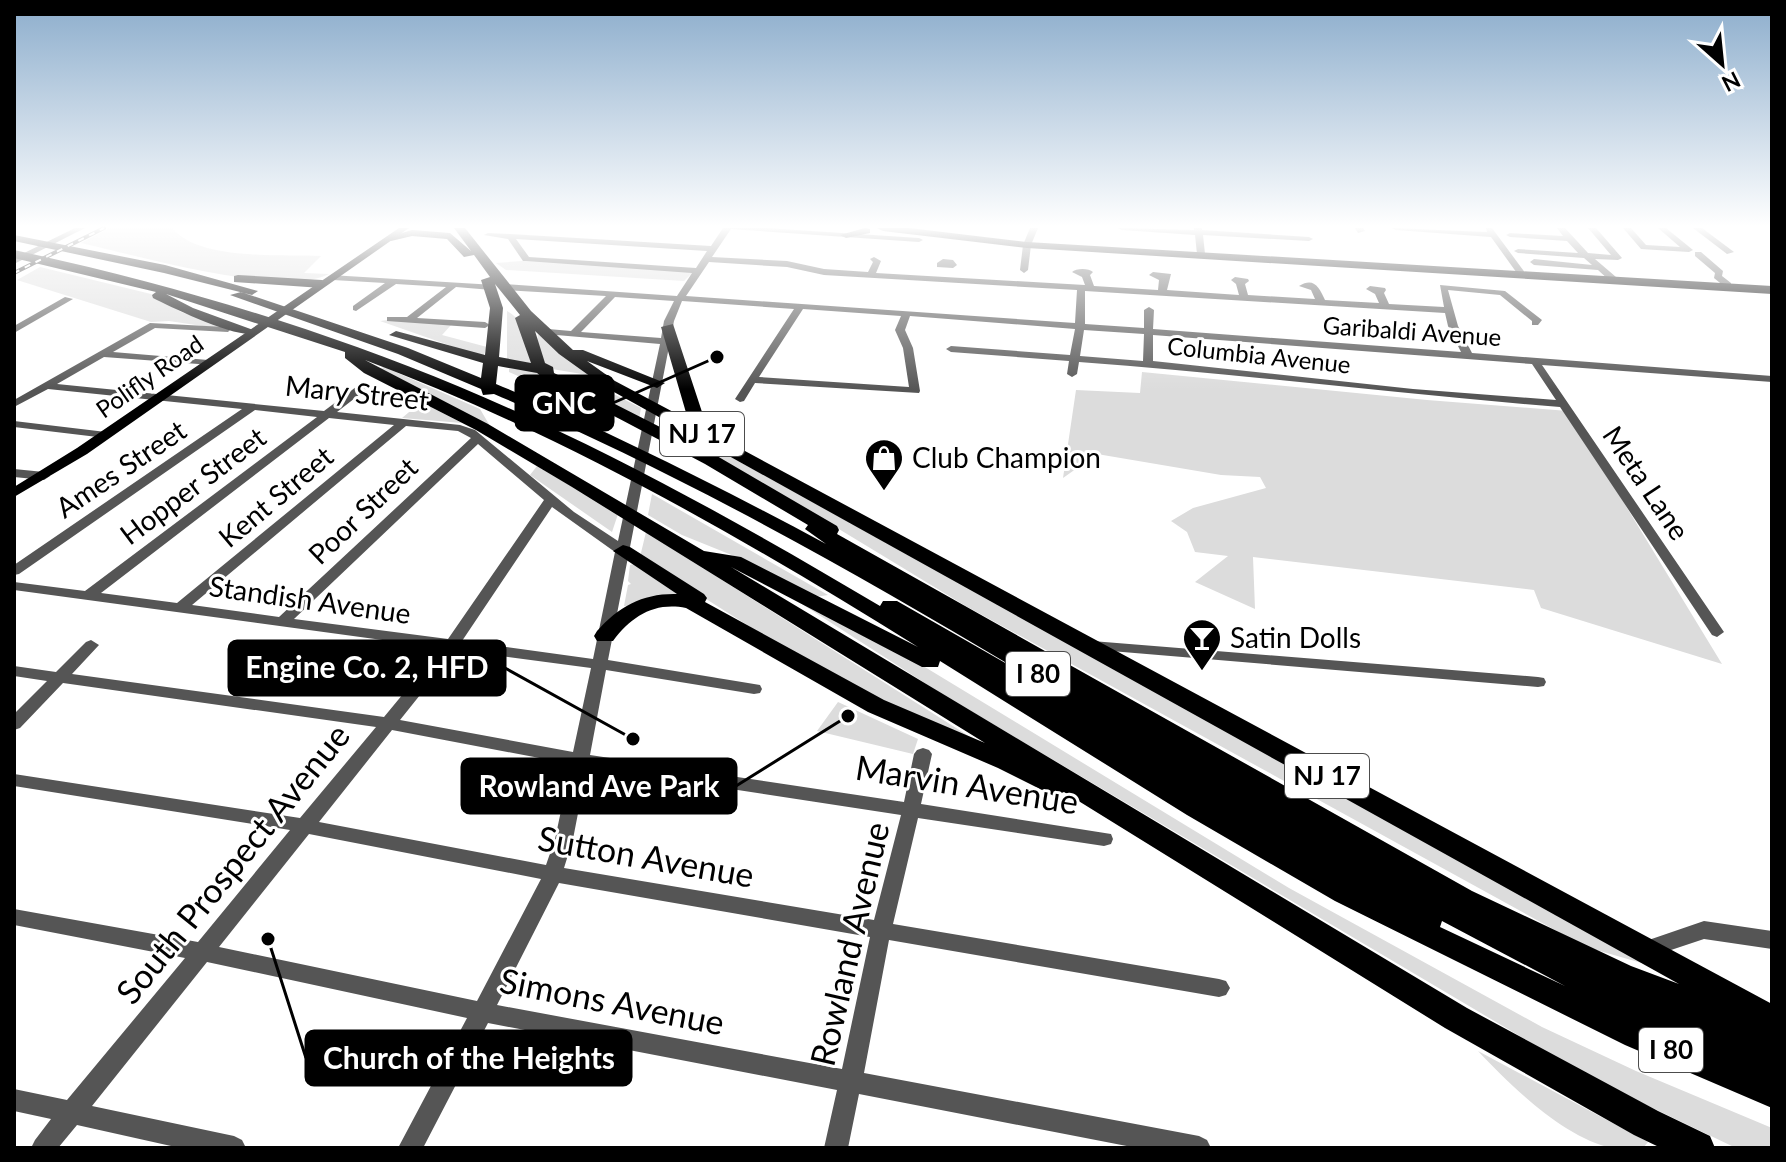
<svg xmlns="http://www.w3.org/2000/svg" width="1786" height="1162" font-family="Lato,sans-serif">
	<style>
		.green { fill: #dcdcdc }
		.lines { fill: none; stroke-linecap: round; stroke-linejoin: round }
		.minor { fill: #555; fill-rule: evenodd }
		.major { fill: #000; fill-rule: evenodd }
		.highway { fill: #000; fill-rule: evenodd }
		.rail-casing { stroke: #000; stroke-width: 4 }
		.rail { stroke: #fff; stroke-width: 2; stroke-dasharray: 6; stroke-linecap: butt }
		.labels { text-anchor: middle; stroke-width: 6; stroke-linejoin: round; paint-order: stroke }
		.far-street-label { font-size: 24px; fill: #000; stroke: #fff }
		.shield { fill: #fff; stroke: #4c4c4c; stroke-width: 2 }
		.shield-label { font-size: 26px; font-weight: bold; fill: #000 }
		.street-label { font-size: 28px; fill: #000; stroke: #fff }
		.poi-label { font-size: 28px; fill: #000; stroke: #fff; text-anchor: start }
		.near-street-label { font-size: 34px; fill: #000; stroke: #fff }
		.leader { fill: none; stroke: #000; stroke-width: 3 }
		.callout-dot { fill: #000; stroke: #fff; stroke-width: 3 }
		.callout { fill: #000; stroke: #000; stroke-width: 3 }
		.callout-label { font-size: 30px; text-anchor: middle; font-weight: bold; fill: #fff }
	</style>
	<rect width="100%" height="100%" fill="#fff"/>
	<path class="green" d="M110,228H172C199,261 280,254 321,256L304,273L329,274C283,298 135,255 81,243Z
		M534,260L693,272L684,281L506,270L496,263Z
		M40,267L151,294L181,312L236,331L169,321L151,322L17,280Z
		M507,311C530,324 524,345 533,366L507,362Z
		M388,320L452,324L442,335L487,347L483,357L380,321Z
		M538,334L588,375L546,368L536,353Z
		M384,367L480,409L490,426L377,370Z
		M509,367L533,370L543,378L626,420L606,415L509,372Z
		M1142,372L1427,400L1568,411L1722,664L1541,608L1534,590L1253,557L1255,609L1195,582L1228,556L1195,552L1187,532L1171,521L1193,508L1266,488L1260,477L1221,475L1097,454L1063,478L1076,390L1140,393Z
		M552,373L604,389L641,408L639,419Z
		M421,402L462,423L402,418Z
		M666,421L1652,966L1586,947L964,605L768,486L665,433Z
		M537,466L618,514L612,532L530,475Z
		M652,494L828,595L815,597L739,558L682,535L648,515Z
		M646,532L994,752L818,670L640,557Z
		M634,564L695,601L624,606L628,585L631,584L628,581L630,565Z
		M766,581L905,655L1289,888L1542,1027L1636,1071L1772,1128V1148H1736L1594,1080L942,694Z
		M838,702L918,739L913,754L817,731Z
		M1478,1051L1648,1142L1643,1148C1634,1148 1622,1150 1612,1148C1564,1138 1511,1086 1478,1051Z"/>
	<g class="lines">
		<path class="minor" d="M75,228H85L14,264V258Z
			M723,228H766L919,238L923,240L919,242L731,229L712,257L787,261L824,269L868,272L873,262L870,259L874,257L881,261L876,273L1085,285L1082,277L1072,272C1076,268 1089,268 1093,272L1090,275L1094,286L1158,290L1159,280L1149,275L1153,272L1171,274L1167,290L1239,295L1236,284L1231,280L1235,277L1248,279L1249,281L1245,284L1248,295L1315,299L1311,290L1299,286C1314,277 1319,287 1325,300L1379,303L1375,294L1366,289L1370,286L1385,288L1386,290L1384,293L1389,304L1444,307L1440,285L1505,291L1542,320L1538,325H1532V321L1500,295L1448,290L1458,326L1472,353L1772,376V382L1542,365L1724,632L1717,637L1712,635L1560,407C1400,394 1240,374 1079,362L1077,374L1072,377L1067,374L1069,361L951,352L946,349L951,346L1070,355L1075,329L910,316L905,330L913,348L920,391L919,393L755,383L744,401L740,402L735,399L794,309L682,301L674,321L608,660L754,684L760,685L762,689L760,693L754,694L606,670L590,755L904,802L914,754L917,750L923,748L929,750L932,754L921,804L1111,834L1113,839L1111,844L1104,846L918,818L893,924L1219,979L1226,981L1230,988L1226,995L1219,997L889,940L864,1073L1199,1136L1207,1140L1211,1148H1137L859,1094L848,1148H824L837,1090L488,1023L423,1148H398L467,1018L207,962L92,1106L234,1136L242,1140L246,1148H180L77,1125L58,1148H31L35,1140L51,1119L14,1111V1089L67,1100L185,958L14,925V909L198,942L290,830L14,786V774L300,818L376,727L63,683L20,728L14,730V714L47,681L14,676V666L56,672L86,642L91,640L99,645L72,674L384,717L441,648L14,590V582L85,591L317,417L255,410L19,574L14,575V565L242,409L48,389L14,407V400L150,323L225,327L230,330L228,332L155,328L113,352L208,360L212,361V365L104,357L57,384L324,411L360,384H368V388L337,412L460,425L475,430L574,512L618,541L660,344L545,334L543,332L548,329L571,331L606,296L504,290L500,287L504,284L677,296L692,273L526,261H523L508,239L484,235L488,233L510,234L711,246ZM516,239L707,251L696,268L529,257ZM709,262L787,267L824,275L1077,290L1075,323L686,296ZM1085,291L1445,313L1448,326L1461,352L1153,329L1154,310L1149,307L1144,310V328L1085,324ZM615,297L674,301L664,321L661,338L581,332ZM803,309L901,316L895,330L903,348L909,387L759,377ZM1084,330L1144,334L1143,361L1080,356ZM1153,335L1532,364L1556,400L1413,389L1153,361ZM329,418L394,425L177,603L101,593ZM406,426L458,431L471,438L279,617L192,605ZM478,444L544,500L448,639L294,619ZM552,507L615,552L593,659L462,641ZM456,650L591,668L573,752L400,720ZM392,730L571,764L555,839L546,865L319,822ZM587,767L901,815L874,920L564,868L573,839ZM309,834L541,879L477,1001L219,947ZM559,883L870,937L842,1069L497,1005Z
			M1030,228H1038L1031,245L1028,270L1024,273L1020,270L1023,245Z
			M1118,228L1194,230V228H1202V230L1309,237L1313,239L1309,241L1203,235L1205,254L1201,256L1197,254L1195,235L1122,230Z
			M1355,228H1363L1365,231L1358,233Z
			M1392,228L1487,232L1486,228H1492L1526,274L1519,276L1491,237L1396,230Z
			M1557,228H1565L1588,253L1611,255L1588,228H1596L1622,258L1618,260L1595,259L1616,277V281H1610L1598,270L1534,265L1530,262L1534,259L1592,265L1584,258L1518,253L1514,251L1518,249L1578,253L1567,241L1510,237L1506,235L1510,233L1563,236Z
			M1623,228H1631L1646,245L1680,247L1658,228H1666L1693,250L1689,252L1641,249Z
			M1693,228H1702L1734,252L1727,254Z
			M1695,252H1701L1723,271L1722,276L1731,283V287H1725L1714,278L1715,273L1695,256Z
			M943,259L953,260L957,265L953,268L937,267V263Z
			M330,275L495,285V289L492,290L456,287L417,318L485,322L490,325L485,328L387,321V317H407L446,287L396,284L356,311L353,310V306L385,283L333,280L330,279Z
			M65,297L73,299L14,333V326Z
			M14,421L106,432L112,435L106,438L14,427Z
			M14,469L44,472L50,476L44,480L14,477Z
			M1092,641L1538,677L1544,678L1546,682L1544,686L1538,687L1087,649L1084,646L1087,643Z
			M1704,921L1772,931V949L1704,939L1644,959L1637,956L1634,950L1637,944Z"/>
		<path class="major" d="M399,228H409L87,454L14,497V487L77,448Z"/>
		<path class="highway" d="M454,228H465L531,311L573,350H583L665,383L657,388L652,386L587,361L615,381L692,422L687,416L661,327L673,324L703,415L719,437L1772,1004V1108L1625,1045L1335,901L1187,815L940,661L938,667H922L731,567L1467,1008L1658,1111L1710,1136L1715,1148H1661L1634,1135L1445,1028L1064,792L1054,796L998,768L868,712L686,608C654,602 632,616 613,641H597L594,636L597,631C619,606 644,593 677,594L613,551L623,545L630,547L704,594L707,598L705,602L884,700L985,743L572,487L476,430L364,373L345,358V352L166,294L193,308L259,332C244,343 171,307 153,298L152,295L156,292L14,258V250C167,283 316,327 460,387C606,448 744,525 880,606L883,601H897L1035,680C860,575 682,474 494,394L483,395L481,389L398,354L230,295L241,292L408,348L481,378L483,363L389,335L396,331L485,355L490,308L481,280L490,277L474,255L464,257L447,239L412,236L391,241L385,238L412,230L450,233L471,251ZM495,284L520,315L515,318L531,363L499,357L503,308ZM535,331L559,354L605,387L1679,984L1631,966L1472,891L837,534L839,530L837,526L717,456L554,373L553,367L545,363ZM365,360C560,433 742,537 918,647L741,557L704,551L488,424ZM498,366L537,373L544,379L705,464L808,525L805,529L826,544C718,486 609,431 496,384ZM1442,921L1565,986L1440,927Z
			M865,228L870,229V233L846,238L840,235Z
			M877,228H909L1027,242L1772,286V294L1027,248L883,231Z
			M14,235L165,265L258,291L252,295L164,273L14,241Z
			M238,275L322,280L328,284L322,288L234,282V276Z"/>
		<g class="rail-casing">
			<path id="rail" d="M14,273L104,228"/>
		</g>
		<use href="#rail" class="rail"/>
	</g>
	<linearGradient id="sky" x2="0" y2="1"><stop stop-color="#8cadcc"/><stop offset="0.58" stop-color="#fff"/><stop offset="1" stop-color="#fff" stop-opacity="0"/></linearGradient>
	<rect width="1786" height="390" fill="url(#sky)"/>
	<defs>
		<g id="shop-pin" transform="scale(2)"><path d="M0 17L-7.5 6A9.5 9.5 0 1 1 7.5 6Z" fill="#000" stroke="#fff"/><path d="M-5-2.5h2.3a2.7 3.5 0 0 1 5.4 0H5L5.5 6h-11ZM-1.5-2.5h3a1.5 2.3 0 0 0-3 0Z" fill="#fff"/></g>
		<g id="bar-pin" transform="scale(2)"><path d="M0 17L-7.5 6A9.5 9.5 0 1 1 7.5 6Z" fill="#000" stroke="#fff"/><path d="M-6-5H6L.8 .8V4.5H3.5V6h-7V4.5H-.8V.8Z" fill="#fff"/></g>
	</defs>
	<g fill-rule="evenodd">
		<use href="#shop-pin" x="884" y="458"/>
		<use href="#bar-pin" x="1202" y="638"/>
	</g>
	<g class="labels">
		<g class="far-street-label">
			<text transform="translate(1412 332) rotate(4)" y="8">Garibaldi Avenue</text>
			<text transform="translate(1259 356) rotate(6)" y="8">Columbia Avenue</text>
			<text transform="translate(150 377) rotate(-35)" y="8">Polifly Road</text>
		</g>
		<g class="shield">
			<rect x="660" y="412" width="84" height="44" rx="6"/>
			<rect x="1006" y="652" width="64" height="44" rx="6"/>
			<rect x="1285" y="754" width="84" height="44" rx="6"/>
			<rect x="1639" y="1028" width="64" height="44" rx="6"/>
		</g>
		<g class="shield-label">
			<text x="702" y="443">NJ 17</text>
			<text x="1038" y="683">I 80</text>
			<text x="1327" y="785">NJ 17</text>
			<text x="1671" y="1059">I 80</text>
		</g>
		<g class="street-label">
			<text transform="translate(357 393) rotate(6)" y="10">Mary Street</text>
			<text transform="translate(121 469) rotate(-34)" y="10">Ames Street</text>
			<text transform="translate(1646 483) rotate(56)" y="10">Meta Lane</text>
			<text transform="translate(193 486) rotate(-37)" y="10">Hopper Street</text>
			<text transform="translate(276 497) rotate(-40)" y="10">Kent Street</text>
			<text transform="translate(363 511) rotate(-44)" y="10">Poor Street</text>
			<text transform="translate(310 600) rotate(8)" y="10">Standish Avenue</text>
		</g>
		<g class="poi-label">
			<text x="912" y="468">Club Champion</text>
			<text x="1230" y="648">Satin Dolls</text>
		</g>
		<g class="near-street-label">
			<text transform="translate(967 785) rotate(9)" y="12">Marvin Avenue</text>
			<text transform="translate(646 857) rotate(10)" y="12">Sutton Avenue</text>
			<text transform="translate(233 864) rotate(-51)" y="12">South Prospect Avenue</text>
			<text transform="translate(850 944) rotate(-77)" y="12">Rowland Avenue</text>
			<text transform="translate(612 1002) rotate(11)" y="12">Simons Avenue</text>
		</g>
	</g>
	<path class="leader" d="M717 357L613 403M633 739L505 668M848 716L736 786M268 939L306 1058"/>
	<g class="callout-dot">
		<circle cx="717" cy="357" r="8"/>
		<circle cx="633" cy="739" r="8"/>
		<circle cx="848" cy="716" r="8"/>
		<circle cx="268" cy="939" r="8"/>
	</g>
	<g class="callout">
		<rect x="516" y="376" width="97" height="54" rx="8"/>
		<rect x="229" y="641" width="276" height="54" rx="8"/>
		<rect x="462" y="759" width="274" height="54" rx="8"/>
		<rect x="306" y="1031" width="325" height="54" rx="8"/>
	</g>
	<g class="callout-label">
		<text x="564" y="414">GNC</text>
		<text x="367" y="678">Engine Co. 2, HFD</text>
		<text x="599" y="797">Rowland Ave Park</text>
		<text x="469" y="1069">Church of the Heights</text>
	</g>
	<rect width="1786" height="1162" fill="none" stroke="#000000" stroke-width="32"/>
	<g transform="translate(1722 64) rotate(153)" stroke="#ffffff" stroke-width="6" paint-order="stroke">
	<path d="M0-6L14 30L0 20L-14 30Z" fill="#000000"/>
	<text y="-12" font-size="22" font-weight="bold" text-anchor="middle" fill="#000000">N</text>
	</g>
</svg>
